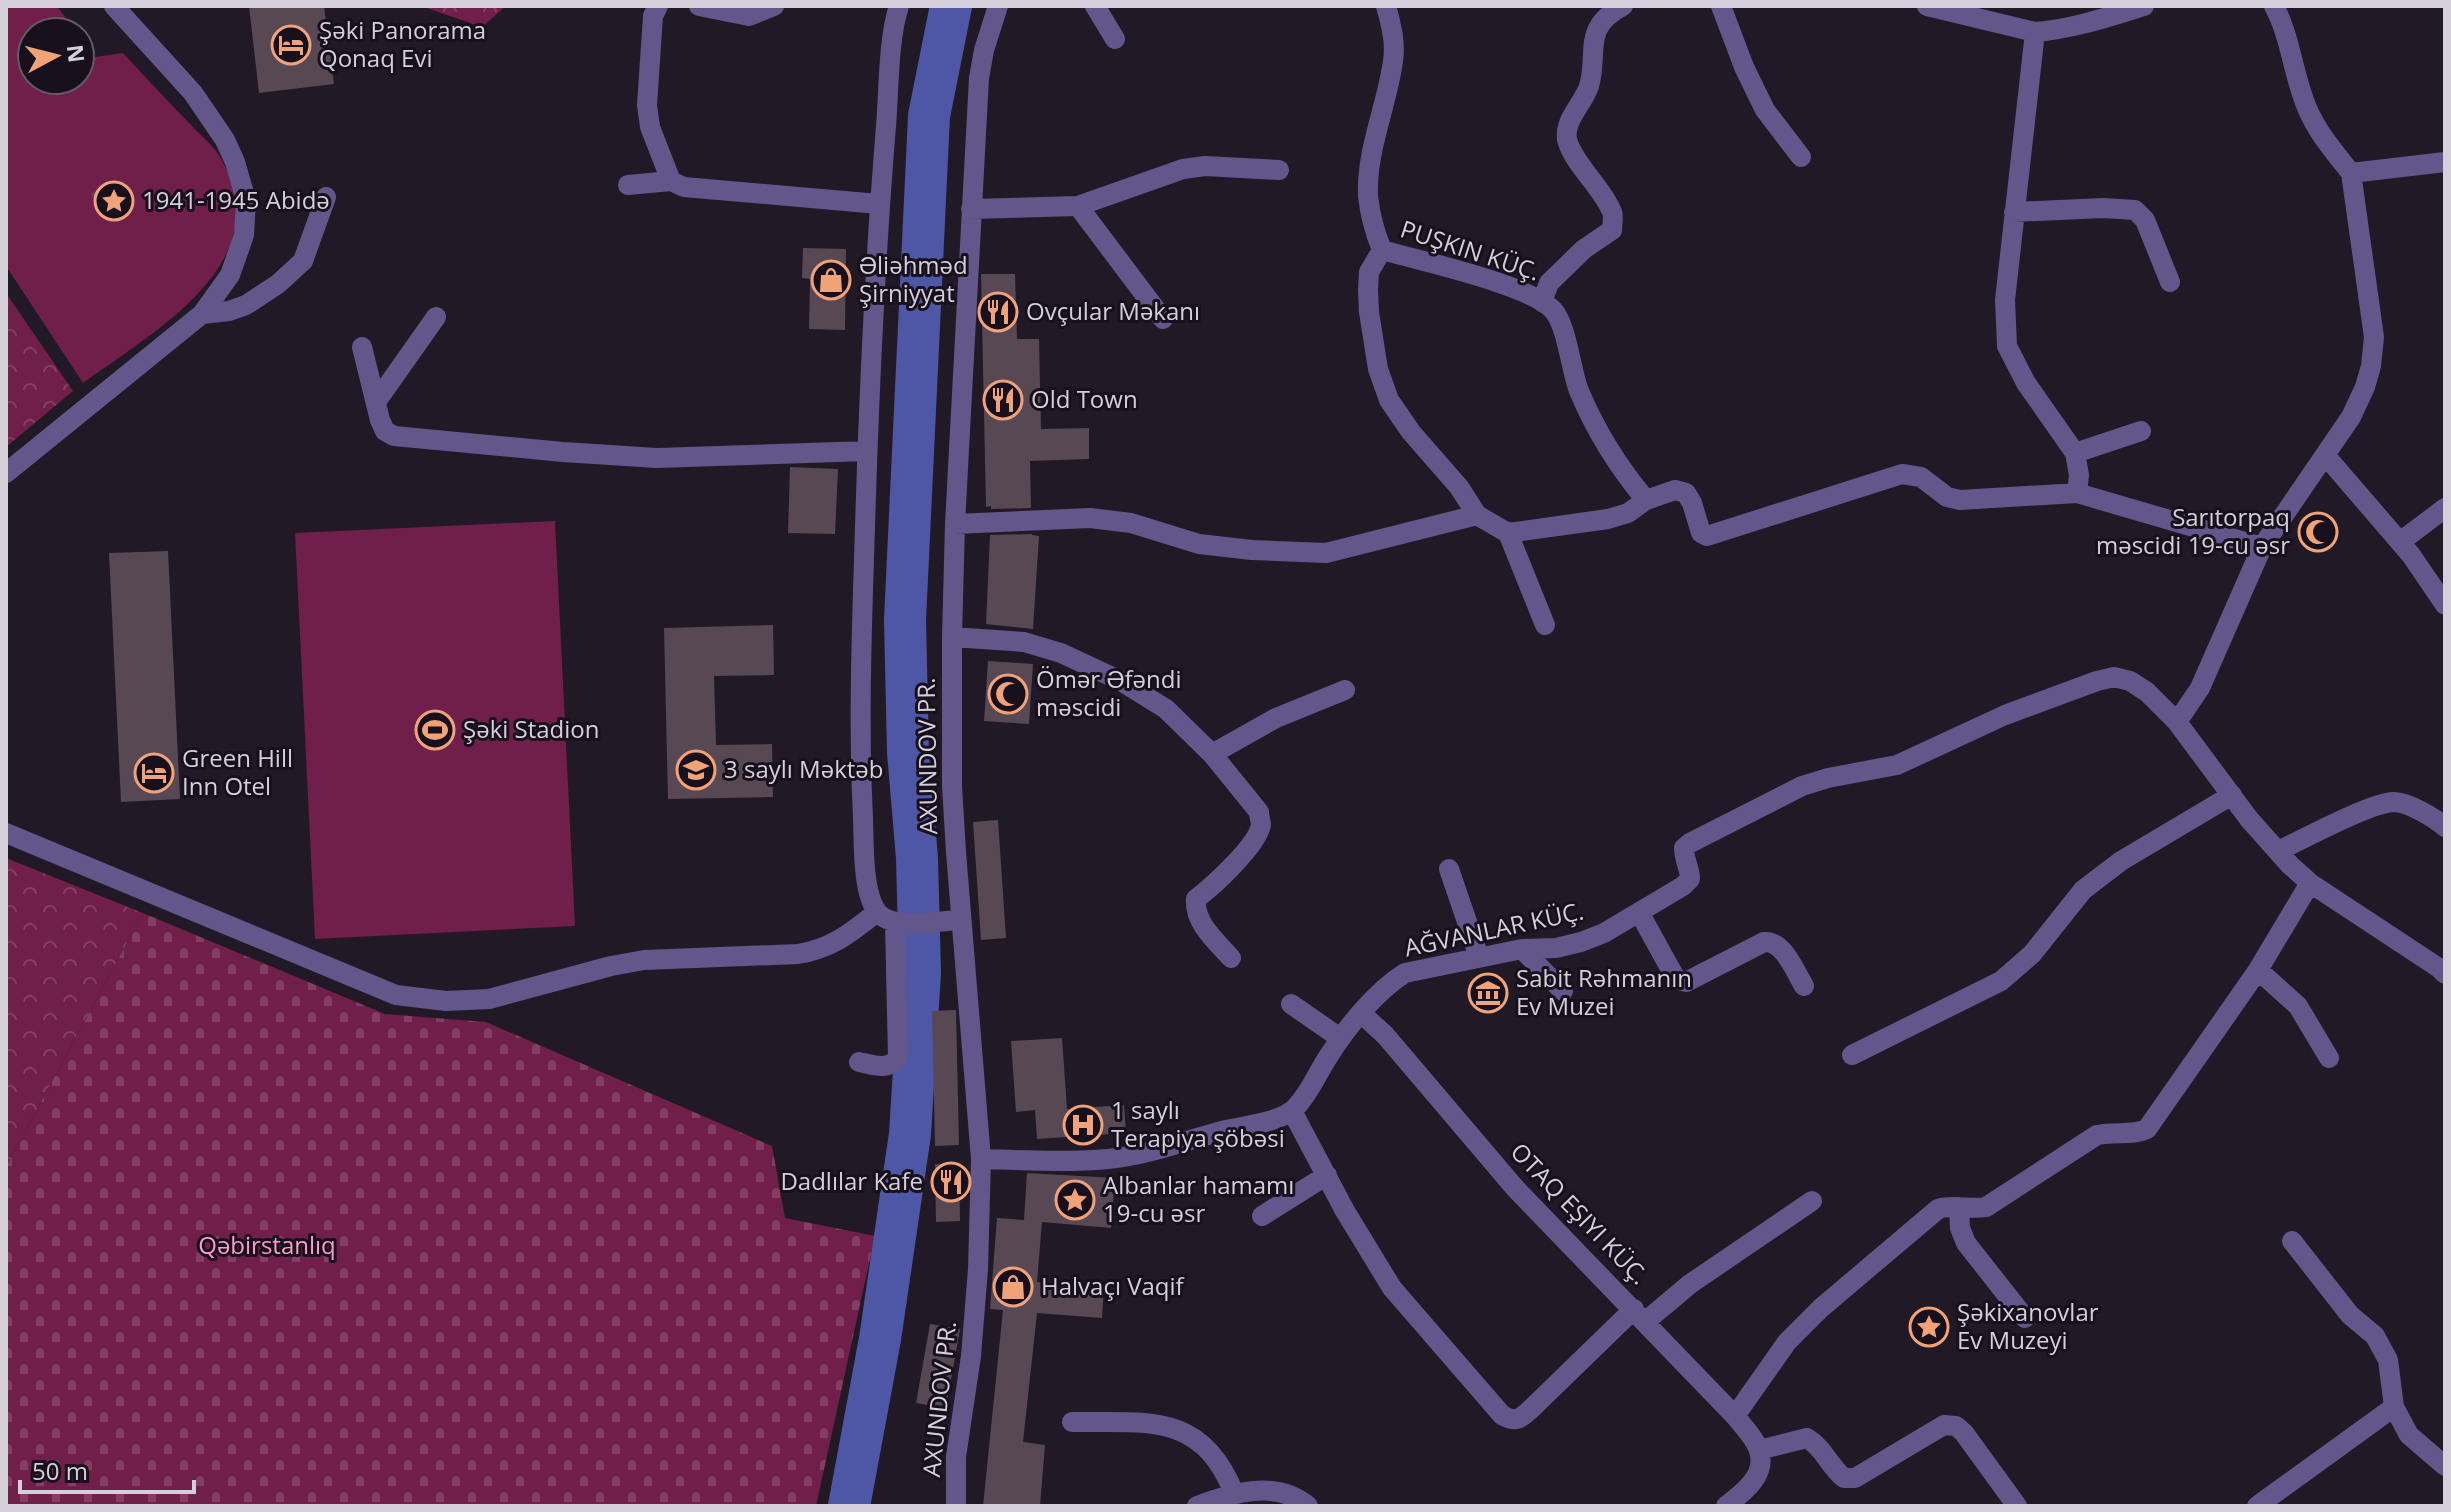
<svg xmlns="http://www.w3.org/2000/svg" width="2451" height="1512" font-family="'Open Sans',sans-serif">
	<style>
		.forest { fill: url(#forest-crowns) }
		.cemetery { fill: url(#cemetery-stones) }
		.green { fill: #701e4a }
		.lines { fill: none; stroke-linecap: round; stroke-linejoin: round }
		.river { stroke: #4d57a6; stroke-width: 42 }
		.building { fill: #574854 }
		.minor { stroke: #63568b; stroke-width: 20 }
		.labels { text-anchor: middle; stroke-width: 6; stroke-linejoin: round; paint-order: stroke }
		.poi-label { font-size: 24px; fill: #d4cfd8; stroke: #18101c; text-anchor: start }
		.street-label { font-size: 24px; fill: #d4cfd8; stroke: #18101c }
		.park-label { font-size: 24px; fill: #fc9cc8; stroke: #18101c }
	</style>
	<defs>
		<pattern id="forest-crowns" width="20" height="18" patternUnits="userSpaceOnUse" patternTransform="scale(2)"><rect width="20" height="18" fill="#701e4a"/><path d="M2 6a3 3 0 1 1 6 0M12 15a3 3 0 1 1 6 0" fill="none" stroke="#843e63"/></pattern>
		<pattern id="cemetery-stones" width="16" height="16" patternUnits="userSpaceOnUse" patternTransform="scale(2)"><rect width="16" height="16" fill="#701e4a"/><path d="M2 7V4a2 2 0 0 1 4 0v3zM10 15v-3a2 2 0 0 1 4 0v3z" fill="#843e63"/></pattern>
	</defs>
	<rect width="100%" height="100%" fill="#211926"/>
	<path class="forest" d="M421,6H506L482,27Z
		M6,293L73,391L6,447Z
		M6,858L143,913L6,1167Z"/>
	<path class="cemetery" d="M143,913L385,1014L486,1022L772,1146L785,1218L875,1236L816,1506H6V1167Z"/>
	<path class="green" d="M6,6H57L76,32H32V80H80V37L95,57L123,53C145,77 167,100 190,124C199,134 212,144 219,155C283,262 154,331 83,383L6,266Z
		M555,521L575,926L315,939L295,533Z"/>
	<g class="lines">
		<path class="river" d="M849,1506L880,1339L910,1134L920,973L917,858L908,752L905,620L929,116L951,6"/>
	</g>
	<path class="building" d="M249,6H324L334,84L259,93Z
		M115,180L131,208L107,221L91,194Z
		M803,248L846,249L845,330L809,329L810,279L802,278Z
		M981,274H1015L1017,339H1039L1041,429L1089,428V459L1030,461L1031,508L991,509V506L986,507Z
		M790,467L838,469L835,534L788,533Z
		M1032,534V535L1039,536L1033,629L986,624L990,535Z
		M168,551L180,799L121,802L109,553Z
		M773,625L774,675L714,676L716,745L772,744L773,797L668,799L664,628Z
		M988,661L1033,664L1029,724L984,721Z
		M998,820L1006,938L981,940L973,822Z
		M956,1010L959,1145L935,1146L932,1011Z
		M1062,1038L1067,1109L1124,1105L1126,1133L1037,1139L1035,1110L1016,1112L1011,1041Z
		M935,1164L959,1166L960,1221L936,1222Z
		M1027,1173L1115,1178L1111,1228L1042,1222L1037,1282L1104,1287L1102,1318L1037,1313L1023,1442L1045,1445L1040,1506H983L1003,1310L990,1309L997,1218L1024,1220Z
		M930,1324L960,1329L946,1408L916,1403Z"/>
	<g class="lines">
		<path class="minor" d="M658,6L653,16L647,105L650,127L671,181L684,187L879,204
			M699,6L749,16L774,6
			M899,6C888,39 889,91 886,126C875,260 869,393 865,527C862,624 858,721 863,818C864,842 862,894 878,913C893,930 938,921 960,920
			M1095,6L1115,39
			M1386,6C1391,24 1396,43 1393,61C1387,106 1366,150 1368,196C1370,215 1375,233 1382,250L1369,272L1368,290L1369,312L1378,369L1389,400L1411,432L1459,487L1477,515
			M1721,6L1744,67L1765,110L1801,157
			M1927,6L2035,32C2073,29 2108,17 2144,6
			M2274,6C2289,34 2292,65 2302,94C2311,125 2331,148 2351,173L2445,162
			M2035,32L2005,300L2007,346L2026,383L2075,453L2079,475L2077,493
			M2351,173L2374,337L2371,366L2365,387L2351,417L2262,547L2200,688L2177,722L2249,819L2290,865L2310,883L2439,968L2445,974
			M628,185L671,181
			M1078,206L1163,319
			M971,209L1078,206L1183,169L1205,166L1279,170
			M2014,212L2103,208L2135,210L2145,220L2170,282
			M1382,250C1420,261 1528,284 1553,310C1567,325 1571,371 1579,391C1595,429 1619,468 1646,500
			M1542,302L1549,283L1584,249L1612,230C1612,224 1614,217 1612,212C1602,187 1577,168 1568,143C1561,122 1583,105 1589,86C1599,52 1581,28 1623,6
			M202,314L229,311L246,305L278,284L303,261L326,197
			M362,347L380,420L385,431L394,436L563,452L657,458L867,451
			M376,402L436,317
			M2075,453L2141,431
			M2325,455L2411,555L2445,605
			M6,473L202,314L230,275L244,235L246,200L235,162L225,140L193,93L114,6
			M955,524L1090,518L1131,523L1199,544L1252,550L1326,553L1477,515L1508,533L1608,519L1628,513L1646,500L1675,490L1686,493L1692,503L1701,533L1707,536L1902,474L1921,477L1947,497L1960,500L2077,493L2262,547
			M1508,533L1545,625
			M2400,542L2445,508
			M952,637L1024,642L1061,653L1121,681L1166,709L1212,754L1259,812C1259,816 1261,822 1261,825C1257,846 1213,886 1196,899C1194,923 1216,941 1231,958
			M1212,754L1276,718L1345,690
			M6,833L396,995L446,1001L489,999L611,966L644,960L798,954C833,948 850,933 877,912
			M2278,851C2304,839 2369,803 2394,802C2408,802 2435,818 2445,827
			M1449,869L1479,957
			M1639,912L1676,979L1686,982L1764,942C1783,940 1795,971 1804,986
			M1522,949L1563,991
			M2258,970L2298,1006L2329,1058
			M1291,1004L1340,1038
			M1362,1014L1385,1035L1515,1188L1735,1416C1743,1426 1754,1437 1758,1448C1769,1474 1743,1493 1726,1506
			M1852,1055L2001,981L2032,954L2083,890L2121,861L2232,795
			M859,1062C874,1065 887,1071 898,1058L895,923
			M1292,1111L1345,1211L1392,1288L1502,1415C1516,1423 1520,1419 1531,1409L1634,1309
			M981,1159C1023,1160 1066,1163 1108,1159C1149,1155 1187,1140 1226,1130C1245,1126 1281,1122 1295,1108C1309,1094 1317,1074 1328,1057C1346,1028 1376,991 1405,973L1522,949L1556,948L1581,942L1604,933L1683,886L1690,879C1690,868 1684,860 1684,848L1690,843L1802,786L1828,778L1897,765L2005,715L2097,681L2114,677L2130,681L2147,692L2177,722
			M1959,1207L1960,1228L1966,1243L2025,1318
			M1262,1216L1327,1175
			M2292,1241L2350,1315L2375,1336L2388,1360L2394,1407L2409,1435L2445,1466
			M1646,1321L1690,1284L1812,1201
			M1735,1416L1787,1342L1821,1308L1938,1209C1953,1204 1970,1210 1986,1207L2097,1135C2115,1131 2133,1136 2147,1129L2258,970L2310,883
			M1072,1422C1147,1423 1201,1411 1234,1493
			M1759,1450L1807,1438C1824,1448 1829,1466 1844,1478H1855L1944,1425L1956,1426L1964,1433L2017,1506
			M956,1506V1457L971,1356L978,1269L981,1159L956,852L952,786V637L955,524L979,78L984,50L998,6
			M1197,1506C1232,1493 1275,1479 1308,1506
			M2257,1506L2394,1407"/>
	</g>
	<defs>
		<g id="hotel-ring" transform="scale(2)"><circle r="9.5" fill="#18101c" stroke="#f0a279" stroke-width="1.5"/><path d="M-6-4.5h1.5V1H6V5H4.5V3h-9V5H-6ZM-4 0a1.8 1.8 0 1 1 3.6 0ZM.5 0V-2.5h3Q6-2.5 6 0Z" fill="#f0a279"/></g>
		<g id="sight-ring" transform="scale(2)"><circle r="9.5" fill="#18101c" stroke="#f0a279" stroke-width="1.5"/><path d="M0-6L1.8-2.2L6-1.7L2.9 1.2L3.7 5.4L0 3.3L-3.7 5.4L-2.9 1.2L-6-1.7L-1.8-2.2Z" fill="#f0a279"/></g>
		<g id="shop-ring" transform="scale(2)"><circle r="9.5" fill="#18101c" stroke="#f0a279" stroke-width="1.5"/><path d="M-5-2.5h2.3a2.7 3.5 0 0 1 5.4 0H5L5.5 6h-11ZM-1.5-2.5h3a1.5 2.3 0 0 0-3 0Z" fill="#f0a279"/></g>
		<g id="restaurant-ring" transform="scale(2)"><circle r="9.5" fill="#18101c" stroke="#f0a279" stroke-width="1.5"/><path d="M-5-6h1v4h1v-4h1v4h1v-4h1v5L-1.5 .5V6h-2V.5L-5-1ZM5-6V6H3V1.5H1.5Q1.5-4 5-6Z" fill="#f0a279"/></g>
		<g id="mosque-ring" transform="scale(2)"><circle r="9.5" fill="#18101c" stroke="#f0a279" stroke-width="1.5"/><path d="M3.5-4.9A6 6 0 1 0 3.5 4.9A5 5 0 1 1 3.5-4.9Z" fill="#f0a279"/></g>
		<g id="stadium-ring" transform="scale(2)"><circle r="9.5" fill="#18101c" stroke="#f0a279" stroke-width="1.5"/><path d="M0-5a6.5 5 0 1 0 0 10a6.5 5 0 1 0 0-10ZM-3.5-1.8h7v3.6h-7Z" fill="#f0a279"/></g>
		<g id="school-ring" transform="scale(2)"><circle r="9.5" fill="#18101c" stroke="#f0a279" stroke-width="1.5"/><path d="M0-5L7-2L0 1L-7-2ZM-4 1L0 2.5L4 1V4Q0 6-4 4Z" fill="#f0a279"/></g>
		<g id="museum-ring" transform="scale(2)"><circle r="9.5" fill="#18101c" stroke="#f0a279" stroke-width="1.5"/><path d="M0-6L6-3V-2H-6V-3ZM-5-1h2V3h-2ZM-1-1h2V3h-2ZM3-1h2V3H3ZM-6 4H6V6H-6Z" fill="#f0a279"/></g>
		<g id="hospital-ring" transform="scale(2)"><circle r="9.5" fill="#18101c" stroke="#f0a279" stroke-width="1.5"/><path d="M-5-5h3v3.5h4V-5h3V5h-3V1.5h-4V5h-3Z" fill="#f0a279"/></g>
	</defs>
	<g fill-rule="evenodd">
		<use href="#hotel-ring" x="291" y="45"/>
		<use href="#sight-ring" x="114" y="201"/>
		<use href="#shop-ring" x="831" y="280"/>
		<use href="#restaurant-ring" x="998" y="312"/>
		<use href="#restaurant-ring" x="1003" y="400"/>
		<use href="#mosque-ring" x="2318" y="532"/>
		<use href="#mosque-ring" x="1008" y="694"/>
		<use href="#stadium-ring" x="435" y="730"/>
		<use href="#school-ring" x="696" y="770"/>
		<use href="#hotel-ring" x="154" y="773"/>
		<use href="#museum-ring" x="1488" y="993"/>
		<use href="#hospital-ring" x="1083" y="1125"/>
		<use href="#restaurant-ring" x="951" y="1182"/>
		<use href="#sight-ring" x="1075" y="1200"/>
		<use href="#shop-ring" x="1013" y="1287"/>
		<use href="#sight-ring" x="1929" y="1327"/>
	</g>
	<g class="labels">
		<g class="poi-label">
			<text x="319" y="39">Şəki Panorama<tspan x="319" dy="28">Qonaq Evi</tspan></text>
			<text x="142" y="209">1941-1945 Abidə</text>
			<text x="859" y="274">Əliəhməd<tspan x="859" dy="28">Şirniyyat</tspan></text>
			<text x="1026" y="320">Ovçular Məkanı</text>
			<text x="1031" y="408">Old Town</text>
			<text x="2290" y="526" text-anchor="end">Sarıtorpaq<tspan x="2290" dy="28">məscidi 19-cu əsr</tspan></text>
			<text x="1036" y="688">Ömər Əfəndi<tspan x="1036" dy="28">məscidi</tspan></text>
			<text x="463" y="738">Şəki Stadion</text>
			<text x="182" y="767">Green Hill<tspan x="182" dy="28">Inn Otel</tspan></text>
			<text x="724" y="778">3 saylı Məktəb</text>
			<text x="1516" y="987">Sabit Rəhmanın<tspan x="1516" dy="28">Ev Muzei</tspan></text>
			<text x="1111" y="1119">1 saylı<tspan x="1111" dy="28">Terapiya şöbəsi</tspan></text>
			<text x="923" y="1190" text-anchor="end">Dadlılar Kafe</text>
			<text x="1103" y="1194">Albanlar hamamı<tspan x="1103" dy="28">19-cu əsr</tspan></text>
			<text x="1041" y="1295">Halvaçı Vaqif</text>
			<text x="1957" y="1321">Şəkixanovlar<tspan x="1957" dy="28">Ev Muzeyi</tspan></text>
		</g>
		<g class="street-label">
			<text transform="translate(1470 251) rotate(18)" y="8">PUŞKIN KÜÇ.</text>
			<text transform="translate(928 756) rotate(-91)" y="8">AXUNDOV PR.</text>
			<text transform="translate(1494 930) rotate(-12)" y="8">AĞVANLAR KÜÇ.</text>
			<text transform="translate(1579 1214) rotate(46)" y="8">OTAQ EŞIYI KÜÇ.</text>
			<text transform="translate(940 1399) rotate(-84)" y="8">AXUNDOV PR.</text>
		</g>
		<g class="park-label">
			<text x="267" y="1254">Qəbirstanlıq</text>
		</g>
	</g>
	<rect width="2451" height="1512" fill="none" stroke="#d4cfd8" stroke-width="16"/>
	<g transform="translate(56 56) rotate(83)"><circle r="38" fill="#18101c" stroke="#635c67" stroke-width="2"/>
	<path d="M0-6L14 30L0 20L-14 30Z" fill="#f0a279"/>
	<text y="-12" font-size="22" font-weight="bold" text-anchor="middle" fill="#d4cfd8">N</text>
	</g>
	<path d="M20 1480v12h174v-12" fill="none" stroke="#d4cfd8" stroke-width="4"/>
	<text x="32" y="1480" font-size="24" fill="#d4cfd8" stroke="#18101c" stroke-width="6" paint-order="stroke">50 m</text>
</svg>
